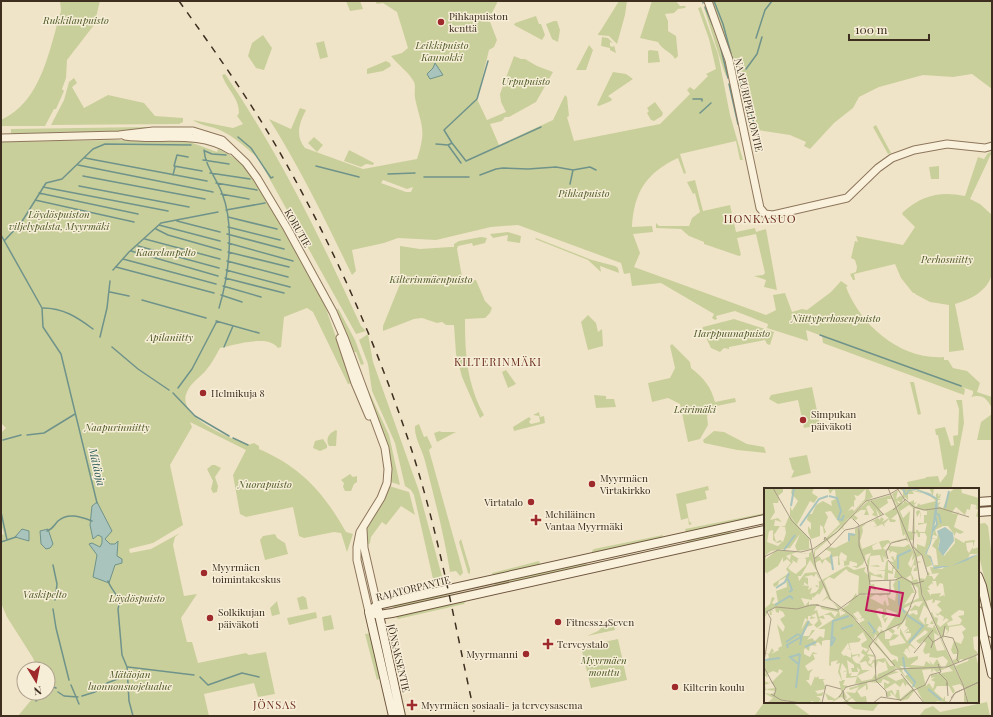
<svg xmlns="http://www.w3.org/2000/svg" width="993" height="717" font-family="'Playfair Display',serif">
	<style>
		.green { fill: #c9cf9b; fill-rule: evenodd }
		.water { fill: #a9c4bc; stroke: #6f938a }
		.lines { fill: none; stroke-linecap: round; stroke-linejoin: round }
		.stream { stroke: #6f938a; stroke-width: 1.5 }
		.tertiary-casing { stroke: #8d765c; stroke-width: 9 }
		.secondary-casing { stroke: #6f573f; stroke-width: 10 }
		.tertiary { stroke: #faf1dc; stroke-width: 7 }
		.secondary { stroke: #faf1dc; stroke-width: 8 }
		.rail { stroke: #3d2e20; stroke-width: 1.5; stroke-dasharray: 7 7; stroke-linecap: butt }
		.poi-dot { fill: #9e2a2b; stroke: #f7eed8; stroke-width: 1.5 }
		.labels { text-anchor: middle; stroke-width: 3; stroke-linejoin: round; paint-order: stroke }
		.poi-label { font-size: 10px; fill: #3d2e20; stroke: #f7eed8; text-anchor: start }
		.park-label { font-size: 10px; font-style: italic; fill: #4d5a26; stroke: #f7eed8 }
		.street-label { font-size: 10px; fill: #3d2e20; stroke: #f7eed8 }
		.neighbourhood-label { font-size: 11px; letter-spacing: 1px; fill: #6b2e1e; stroke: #f7eed8 }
		.water-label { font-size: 11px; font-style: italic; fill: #2f5d5a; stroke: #f7eed8 }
		.quarter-label { font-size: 12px; letter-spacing: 1px; fill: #6b2e1e; stroke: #f7eed8 }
		.inset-river { fill: none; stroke: #a9c4bc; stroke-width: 2 }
		.inset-road { fill: none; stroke: #a89b85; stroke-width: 1 }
		.view { fill: #c2185b; fill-opacity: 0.15; stroke: #c2185b; stroke-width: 2 }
		.inset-edge { fill: none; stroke: #3d2e20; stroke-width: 2 }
	</style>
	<rect width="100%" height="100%" fill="#f0e4c8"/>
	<path class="green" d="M60,1H100L94,25L67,60L66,78L62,89L64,91L56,109H54L45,126H1V120C42,101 49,50 61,11Z
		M346,1H360L363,9L350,11Z
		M375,1H498L489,19L497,40L494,47L489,50L477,99L487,120L506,112L501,102L500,94L514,56L521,59H525L537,66L553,72L536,102L509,117H505L502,121L490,124L499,145L553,120L565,95L567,97L569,116L567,117L574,141L660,124L690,94L687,90L690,87L694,90L708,76L706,74L716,69L709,39L698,8L701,7L718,54L730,115L743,160H740L736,141L680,154L686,173L684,174L678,158C646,173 634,192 632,227L652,226L653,232L633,234L640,253L634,267L766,315L776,310L773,295L785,293L792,312L802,309L807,310L831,292L841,281L848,286L846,287C861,326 901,360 944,357V360H948L953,368L967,371L980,383L977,392L992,397V408C986,398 983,394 971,397L973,394V391L962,387L965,389L964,395L823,343L822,336L806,330L808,341L767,328L768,324L735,311L716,316L717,319L715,320L712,318L714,314L661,283L632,286L630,273L624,274L621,263L518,225L491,227L436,240L398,238L384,243L352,250L356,271L352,275C326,222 301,169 269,119L291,129L300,108L306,110C299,124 295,135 305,148L363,169L417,159C427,129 421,126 415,98C414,93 416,87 414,82C409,72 398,65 391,56L402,53L408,48L397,12L383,3L377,4ZM383,180L407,189L413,187L411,192H406L381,183Z
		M619,1H627L625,15L617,44L609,36L598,35V34L601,30Z
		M652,1H676L680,6H686L685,8L678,9L674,13L665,14L668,21V31L676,36L678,56L675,59C672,52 663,51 658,42L640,38Z
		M712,1H992V89L972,74L953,77L923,75L879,87L859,97L853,108L834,123L810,149L804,146L806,142L790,135L758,130L746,78L740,80L735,75Z
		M706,6L729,75L726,76L724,71L704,8Z
		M536,16L539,24H541L545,35L542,40L514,25L515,23Z
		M554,21H557L560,30L558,42L552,39L546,24Z
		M263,35L272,48L264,70L256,68L248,56L252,43Z
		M602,37L608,38L613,43L610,42V46L613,47L614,45L616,53L610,50V48L601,46Z
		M324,41L328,57L320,59L316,43Z
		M589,45L593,50L586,70H576Z
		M650,50L658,51L660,62L648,63V51Z
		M386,61L390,63L391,66L383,71L367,74V69Z
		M613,72L626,74L633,79L608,96L612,99L611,101L599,106L597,105Z
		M225,74C279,153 321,239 361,326L366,331L356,334L258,158C246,148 235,137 220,130C211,126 201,126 193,120L233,128L243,124L237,116L239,113C239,97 227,90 222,75Z
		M74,78L77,83L72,87L84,108L108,95L144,103L155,116L183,118V122L179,124L51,125L64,100L69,82Z
		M655,102L663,113L662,116L654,121L651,120L647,113L649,111L647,108Z
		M876,125L891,153L888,154L873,127Z
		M146,127V129L103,133L11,134V129Z
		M314,137L323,145L317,152L308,143Z
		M113,140L190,142L217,152L218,149C235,156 244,165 255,180L323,300L352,383L348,384L313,312L307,308L284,317L281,347L278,348C268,334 234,345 220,348C216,355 212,363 207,369C201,377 191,382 187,392C175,417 231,438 248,445L254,443L259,446V449C301,467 324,493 346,532L353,534L347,552L341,533L334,532L304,538L299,536L293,507L246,517L240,514L233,475L246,450L190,422L192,427L170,465L183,525L153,543L129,549L130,553L151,549L180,533L175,537L173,545L184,596L197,594L181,618L187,642H192L198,663L246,653L249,655L266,652L275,694L258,697L254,683L204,694L209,716H18L37,693H48V669H37L33,658L7,617L1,603V535L4,534L1,524V433L6,428L1,423V142Z
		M349,150L374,163L373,165L366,164L361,167L344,161Z
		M992,152L970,199L980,204L992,215C992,227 993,269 991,277C986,292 969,300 955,304L964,350L949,352V305L930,302L915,294V293H913L901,278L895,264L854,274L855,280H853L850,274L856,272L857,267L855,260L851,258L855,241L858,242L856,236L903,245L915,227L902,214L903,212C922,195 941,191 965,196L978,157L984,159L988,153Z
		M939,166V179H931L929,167Z
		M695,180L703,211L730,205L736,232L755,228L756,232L766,229L777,290L764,287L766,280L754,276L763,275L765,273L756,234L737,238L741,255L739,256L704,244V242L689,236L681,229L656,228V223L659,226H689L692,218L700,212L695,193L693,194L687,182Z
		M508,232L521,236L520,243L507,241L508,235L493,238L490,234Z
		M481,237L487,238L485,243L473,246L472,243L458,246L457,249L463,282L476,280L485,301L492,308L490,313L485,318L465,319C465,354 467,384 484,415L480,418L462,377L456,354L454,325H446L442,322L437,323L422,318L414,319L383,331V326L400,284V246L420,249L450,247H454V244L459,241Z
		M536,238L592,260L615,266L618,268L619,273L600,266L601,272L588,260L535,239Z
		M338,308L355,340L364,364L361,365L356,352H354L337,311Z
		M588,315L596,323L598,332L602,329L603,346L588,350L581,322Z
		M734,319L774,332L770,345L767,344L765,340L729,347V349L724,348L720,352L711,348L702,329L703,327Z
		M368,334L373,362L419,491L443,580L433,579L414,495L411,490L405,486L395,443L372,391L368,364L359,340Z
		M672,344L690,362L691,368C704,378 711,387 715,402L735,398L736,402L712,407L707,416L708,425L700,439L688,442L680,404L668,398L652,402L648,383L670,378L675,368L670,346Z
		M506,370L516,384L508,388L502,372Z
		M910,382H914L921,414L918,415Z
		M364,383H365L389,435L400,485L391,482L392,471L388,447Z
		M812,387L820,425L804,428L798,400L778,404L769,399L771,395Z
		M594,395L606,396V399H614L616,407L596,408Z
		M956,400H962L964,423L952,486L951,489H909L907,482L926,478V477L938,476L940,483L947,474V469L944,470L938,435H936L935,429L945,427L951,446L954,445L953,436L958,435L959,409Z
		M539,412L540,417L544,416L545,423L514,431L513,427L529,417L531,419L529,422L531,424L540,422L539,416L533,415Z
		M992,414V440H977L981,422Z
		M419,424L424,437L427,436L432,447L429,450L462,568L463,573L460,576L456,571L450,572C444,534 434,497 425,461C422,449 414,438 415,426Z
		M336,430L337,431L336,446H329C325,439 329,433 336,430Z
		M440,431L441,432H456L437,442L434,433Z
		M714,431L724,432L747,444L764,447L766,453L737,450L704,443L703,440Z
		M323,439L327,445V448L320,451L313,448L315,441Z
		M807,455L811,473L791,478L794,471L792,469L789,458Z
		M212,465H215L221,468L215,477L218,486L217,492L213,493L211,489L213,481L207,469Z
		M350,474L353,477L357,476V482L354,484L351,491H345L343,487L344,483L341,480Z
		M389,486L409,492L420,534L415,515L401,506L386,525L382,522L371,537L370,543L367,546L366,529L383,500Z
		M708,486L709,490L705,491L707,499L686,504L689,521L692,524L689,525L688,518L681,520L676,494Z
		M765,513V515L686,533L685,529Z
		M985,523L988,526L992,558V610L978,552V524Z
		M730,530L731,535L687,544L686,539Z
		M275,534L277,538L285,543L288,554L265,560L260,540L263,536Z
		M663,535L662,538L593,554L592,551L594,549Z
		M461,539L470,569V574L468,573L459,542Z
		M539,561L540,564L528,568L493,575L492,573Z
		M586,561L587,566L495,587L494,582Z
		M442,583L443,587L383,600L380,597Z
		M464,590L432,600L394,609L393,606Z
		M303,596L306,598L308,609L300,610L297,598Z
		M467,599L464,604L398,619L395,616Z
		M277,601L280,614L272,616L270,608Z
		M316,612L317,618L289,625L287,618Z
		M331,615L334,629L324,631L322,617Z
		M612,618L615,630L587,636L598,631Z
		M371,633L380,678L377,680L365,634Z
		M618,639L627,680L591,688L581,647Z
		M765,701L792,702L811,716H757L755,715Z
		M843,702H880L873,711L854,709Z
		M987,702L990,716H919L925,709L933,706L940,712Z"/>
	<path class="water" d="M435,63L443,75L430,79L427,74L433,68Z
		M97,502L112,531L105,539L110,544H115L118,541L117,556L122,559V563L115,565L109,583L93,577L97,555L89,544L92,543L100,547L102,543V537L98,535L93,539L90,525L92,506Z
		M22,529L29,531V541L15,537Z
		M48,529L53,544L50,548L46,549L41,544L40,531Z"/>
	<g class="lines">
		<path class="stream" d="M703,1V3
			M714,1L723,24L731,54
			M705,7L713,26
			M756,38L765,10L772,1
			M719,41L728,78
			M732,57L735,70L743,69
			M746,69L757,54L762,37
			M740,81L756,129
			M729,84L738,124
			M693,99H697
			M697,99H702V101
			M700,113L711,103
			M238,137L251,148L271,178L273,177
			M452,143L444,130L477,99L488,61
			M436,144L448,145L452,143L466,161L541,127
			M448,145L461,163
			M204,150C205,166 217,179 222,193C235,226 229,275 219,308
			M205,151L212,154L226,155
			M188,157L177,155L174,166L202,171
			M85,158L207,181
			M203,160L229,164
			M78,165L213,192
			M316,166L359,177
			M210,173L250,179
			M388,174L415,173
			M173,175L175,167
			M480,175L496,169L503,168L528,169L556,167L573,170L590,167L596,170
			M83,176L205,199
			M424,177H469
			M216,183L257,190
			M570,184L573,170
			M79,186L189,207
			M43,187L168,211
			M39,193L138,214
			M221,194L249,199
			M35,200L134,222
			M226,210L265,203
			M228,217L277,229
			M177,221L220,232
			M159,225L220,241
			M228,227L280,240
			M156,229L168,235L221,250
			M227,234L284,249
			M1,235L42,308L43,327L61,354L97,503
			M145,239L220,259
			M5,240L21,223L46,183L62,179L93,149L105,144L191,145
			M228,243L293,261
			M138,246L219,268
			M131,251L218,276
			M228,252L289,267
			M123,259L216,284
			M227,261L288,277
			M116,267L214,293
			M113,270L129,252L161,223L218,212
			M226,270L290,287
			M225,278L284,293
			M223,286L261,297
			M110,292L129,296
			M221,295L242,302
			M142,300L206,318
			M43,308C63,308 77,317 93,329
			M216,321L259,333
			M820,335L961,386
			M100,337L107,308L110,281
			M112,347L138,369L169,390
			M224,347L233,326
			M178,388L192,369L217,321
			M173,393L195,416L229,436
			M27,435L44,433L75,414
			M233,438L248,445
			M3,440L21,435
			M1,512L7,540
			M47,531C53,529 54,525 58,521C68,512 81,517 92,521
			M1,542L16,537
			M53,565L57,584L55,600
			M108,581C112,592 122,597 118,609L122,655L127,667L129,701L133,716
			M53,609L56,628L69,680
			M128,667L194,675
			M39,668V669
			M200,677L208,685L242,673L259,677
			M48,685L56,688
			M71,685L79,704
			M58,692L64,696L78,697
			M82,696L95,692L107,683L128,675
			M36,701L43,693"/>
		<g class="tertiary-casing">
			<path id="tertiary" d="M708,1L729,60L760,208L765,214L773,215L847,198L878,168L892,158L914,150L947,144L985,148L992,146
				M125,136C160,141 198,130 230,150
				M1,138L119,135L153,131H193L222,140L246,163L257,178L287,228L333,312L345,340L385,448L388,469L387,483L381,498L360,532L357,547V560L369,612
				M340,338L355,383L369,416
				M363,529L364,548L377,605"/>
		</g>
		<g class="secondary-casing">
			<path id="secondary" d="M978,502L992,501
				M978,512L992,511
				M978,576L982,586L992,633
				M378,610L401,716
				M978,611L992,674
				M369,612L377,605L765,519
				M369,612L379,615L392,613L765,530
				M369,612L393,716"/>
		</g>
		<use href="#tertiary" class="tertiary"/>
		<use href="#secondary" class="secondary"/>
		<path class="rail" d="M179,1C214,50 249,99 279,151C333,245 376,343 410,445C439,533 455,626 475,716"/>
	</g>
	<g class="poi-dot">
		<circle cx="441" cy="22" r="4"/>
		<circle cx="203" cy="393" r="4"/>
		<circle cx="803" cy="420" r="4"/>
		<circle cx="592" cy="484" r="4"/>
		<circle cx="531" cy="502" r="4"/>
		<path d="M534 514h4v4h4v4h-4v4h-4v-4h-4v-4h4z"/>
		<circle cx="204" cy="573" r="4"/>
		<circle cx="210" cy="618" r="4"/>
		<circle cx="558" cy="622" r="4"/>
		<path d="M546 638h4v4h4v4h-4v4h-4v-4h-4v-4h4z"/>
		<circle cx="526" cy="654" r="4"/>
		<circle cx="675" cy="687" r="4"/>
		<path d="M410 699h4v4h4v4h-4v4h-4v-4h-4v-4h4z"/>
	</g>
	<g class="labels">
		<g class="poi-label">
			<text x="449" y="20">Pihkapuiston<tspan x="449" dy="12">kenttä</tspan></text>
			<text x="211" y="397">Helmikuja 8</text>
			<text x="811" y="418">Simpukan<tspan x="811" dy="12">päiväkoti</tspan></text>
			<text x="600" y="482">Myyrmäen<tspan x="600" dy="12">Virtakirkko</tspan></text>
			<text x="523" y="506" text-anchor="end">Virtatalo</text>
			<text x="545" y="518">Mehiläinen<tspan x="545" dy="12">Vantaa Myyrmäki</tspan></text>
			<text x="212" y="571">Myyrmäen<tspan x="212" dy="12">toimintakeskus</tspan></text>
			<text x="218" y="616">Solkikujan<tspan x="218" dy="12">päiväkoti</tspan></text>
			<text x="566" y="626">Fitness24Seven</text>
			<text x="557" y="648">Terveystalo</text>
			<text x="518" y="658" text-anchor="end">Myyrmanni</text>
			<text x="683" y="691">Kilterin koulu</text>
			<text x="421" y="709">Myyrmäen sosiaali- ja terveysasema</text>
		</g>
		<g class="park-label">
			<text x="76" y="24">Rukkilanpuisto</text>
			<text x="442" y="49">Leikkipuisto<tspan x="442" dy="12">Kaunokki</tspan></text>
			<text x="526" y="85">Urpupuisto</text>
			<text x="584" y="197">Pihkapuisto</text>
			<text x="59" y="218">Löydöspuiston<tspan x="59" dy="12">viljelypalsta, Myyrmäki</tspan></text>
			<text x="166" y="256">Kaarelanpelto</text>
			<text x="947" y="263">Perhosniitty</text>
			<text x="431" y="283">Kilterinmäenpuisto</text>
			<text x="836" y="322">Niittyperhosenpuisto</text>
			<text x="732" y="337">Harppuunapuisto</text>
			<text x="170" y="341">Apilaniitty</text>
			<text x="695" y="413">Leirimäki</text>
			<text x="117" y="431">Naapurinniitty</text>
			<text x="265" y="488">Nuorapuisto</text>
			<text x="45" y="598">Vaskipelto</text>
			<text x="137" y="602">Löydöspuisto</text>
			<text x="604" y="664">Myyrmäen<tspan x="604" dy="12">monttu</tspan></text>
			<text x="130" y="678">Mätäojan<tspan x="130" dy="12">luonnonsuojelualue</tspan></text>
		</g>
		<g class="street-label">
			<text transform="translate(749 105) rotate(77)" y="4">NAAPURIPELLONTIE</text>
			<text transform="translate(298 228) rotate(60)" y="4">KORUTIE</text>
			<text transform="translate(413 588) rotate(-14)" y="4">RAJATORPANTIE</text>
			<text transform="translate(399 658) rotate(77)" y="4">JÖNSAKSENTIE</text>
		</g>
		<g class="neighbourhood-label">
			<text x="498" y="366">KILTERINMÄKI</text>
			<text x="275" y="709">JÖNSAS</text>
		</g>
		<g class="water-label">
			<text transform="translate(97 467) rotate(77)" y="4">Mätäoja</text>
		</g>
		<g class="quarter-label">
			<text x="760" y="223">HONKASUO</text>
		</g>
	</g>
	<g transform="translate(764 488)">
		<rect width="215" height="215" fill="#f0e4c8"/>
		<path d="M0,0H19V4L14,8L11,2L15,11L14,15H9L11,24L6,32L14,30L18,34L11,32L10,38H21L25,28L45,50V60L48,61L33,63L31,58L36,46L26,60L7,63L3,66L9,63L2,67V71L13,62L33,64L22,68L26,72L27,66L35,71L45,69V65L33,66L41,65H46L48,62L50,74V63L51,61L85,31L79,39L80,42L78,40L75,43L77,45L75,43L51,63V70L55,68L58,72L66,68L67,64L61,61L65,59L71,60L85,53V46L91,47V41L94,39L96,43V38L103,35L98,39L99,43L96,53L95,50L98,61L115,54L108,58L109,62L118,61L115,54L117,53L124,52L127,54L142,50L141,46L139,48L134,25L127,31L132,32L131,34H126L125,31L120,36L121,39L118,36L114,38L111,39H109L113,38L110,33L104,35L114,30L116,32L117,29L120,31L118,34L125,30L120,26L132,19L128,11H123L124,15L115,21L118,26L116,28L112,21L114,29L108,27L110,24L105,17L102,19L105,27H100L102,22H97L90,27L94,30L92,32L85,30L104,13L127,7L132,15L145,54L140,51L135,54H126V56L124,55L119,60L121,62L125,59L122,62L123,72L120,68L121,73L118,66L120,74H116H118L116,67L106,68L105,78L114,77L116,79L105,78V83L111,87L117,86L119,90L107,87L106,97L110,96L112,103L106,99V105L101,106L104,109L107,106H112L106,110L119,117H121L119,116L121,112L123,118L125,117L123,106L116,108L112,106L125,105L124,109L131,113L132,106L129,97L133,90H130L132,80L129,81V86L124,85V92H129H128L123,93L122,90V92H120L121,83L112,82H121L122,74L124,72V82L128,83L129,76H128L125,73L130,74L127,69L129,68L131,73L133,65L128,63L125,66L126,63L123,62L126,58L140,59L145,56L152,68L153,83H149L152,78L149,77L151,69L148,73L149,65L144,76L147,80L149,76V77L147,85L150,91L148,92L147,87L142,90L147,93L153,91L165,123L160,117L155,131L161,137L160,131L163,129L162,136H165L163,139L169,140L170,136H166L168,132L200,200L196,196L188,198L191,203L189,206L185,198H173L170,203L179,211L181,208V213L190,215L172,213L174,215H160L152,200H151L134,181L140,180L138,183L141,188L144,186L141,180H147L136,178L137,180H132L130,178L134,176L130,178L109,154L112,155L111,152L114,149L112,154L127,173L131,171L134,174V169L127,166L111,146L110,152L107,149L109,153L105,161L106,162L108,163L105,162L103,166L110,167L111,169L104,168L106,171L104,175L107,176L109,172L121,170L126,178H130L132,181L111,193L129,183L135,184L123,188L132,193L140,190L150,201L148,203L151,202L144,211L136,213L126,204L127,208L123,209L122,204L128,202L131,208L133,203L131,202H135L136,211L148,201L146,198L142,196V199L139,194L136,199L131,195L120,202V194L124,196L126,194L119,191L117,195L103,194L104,201L102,202V197L93,203L97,209L102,208L103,215H93L88,210L84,213L87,215L82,214V215H77L87,209L82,204L91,205L95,199L86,202L85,200L93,198L96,195L79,201L83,210L81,211L77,209L67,215L70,212H64L61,205L71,211L78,206L75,193H78L74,184L76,175L72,176L74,172L67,174V178L65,177L66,152H62L58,153V158L54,154L51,156L53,158L46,157L45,163L41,160L40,162V166L46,169L49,164L54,166H49L51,171L41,178L44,183L49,181L46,185L45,192H42L47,198L51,188L52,190L54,188L55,191H62L59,192L62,201L51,203L54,206L60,204L58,208H52L56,210L57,215L55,212V215L47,213V215H25L23,212V215H3L9,210L0,205L8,206L12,203L4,202L3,201L0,204V193L5,195L7,192L8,194L6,193V195L1,197L2,201L11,200L8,194L19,183L15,181L14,185L9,183L3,186L4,189L1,188L0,186L2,185L0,183V170L1,168L0,167H1L0,172L5,170L4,166H1L0,165L2,161V165L5,166L8,160L10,163L7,166L15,162L14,160L18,158L13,136L19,144L21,139L16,131L21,128L19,124L15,122V125L12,124L11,120L8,121L10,124L7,122L8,127H6L5,122L1,129L0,121L6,116L8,109L11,110L8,115L10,116L14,114L12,103L23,99L22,89L15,93L14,97L10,99L9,96L25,85L22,81L27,75L23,71L19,74V69L14,78L3,85L6,90L2,84L0,86ZM16,38L21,39L22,45L19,54L16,52L12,54L10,47ZM9,42V52L13,55L18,54L14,58L3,54L5,43ZM77,64L83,68L82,73L77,72L80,73V78L85,77L86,73L93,75V78H88L93,80L99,76L101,71L102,74L101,67L107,65L103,73L105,88L100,83L102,79L90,82L83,78L58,92L65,110L68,113L60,93L65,89L70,91L82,81L85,84L95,88L94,106L96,107L93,108L92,105L84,117L79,120L80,122L78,121L76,122L82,125L76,128L75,122H72L77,120L68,114L73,119V121L56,118L58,121L74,124L71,129L67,124L55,129L53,122L50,123L53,117H56L52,116L45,117V113L41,118L37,110L48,112V108L49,110L54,105L55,107L60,99L63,108L57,114L63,110L68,114L64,109L60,98L57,92L53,95L55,94V100L53,97L51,98L55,100L52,104L46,106L48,99L44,102L45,98L37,97H40V94L44,97V90L40,89L48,87L50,89L52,85L56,92L53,94L55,93L56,91L53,84L41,85L35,93L34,88H37L46,72L54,85L51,75L56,72L58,76L61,71L68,77V69L74,68V77H76L75,69ZM40,70L42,71V77L32,86L27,83L24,80L29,74L28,72L33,75L34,71ZM147,97H150L149,99L150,100L151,97L154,100L155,110L140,117L148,105H151ZM159,113L155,119L151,117L145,123L153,122L154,126L152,127L149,125L145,127L144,124L139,121L151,114ZM115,120L119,121L118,129L121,135L124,129L119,131L123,126L122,121L133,125L120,144L117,141L116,145L113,142L115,138L118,140L117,134L112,124L114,125H115L116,123L114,125L112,122ZM94,123L98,129L95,131L99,130L101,132L95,135L106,148L88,129L95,133L89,126ZM52,125L54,133L50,137L53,140L58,136L55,130L61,131L59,127H65L70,131L54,141H61L60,150L56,148L51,153L48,150L43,152L51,142H48L45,148H39L42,139L49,137L43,132L37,142L41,130L44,132V128H47L46,131L52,130L47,128ZM142,131L141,137L144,140L139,145L145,141V144L144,143L141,145H147V148L143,153L136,140V146L142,155L126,158L125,153L131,151L135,147L129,146L126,151H121V144L124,142L129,146L131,143L127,140L134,137L133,141H134ZM161,142L164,144L162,146L152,153L156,156L159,153L162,155L159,163L161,166L166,165L165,169L173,170L179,168L184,173L181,179H186L178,180L173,171L169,177L165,172L167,177L162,173L160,178L146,177L154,171V168L144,170L139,164H142L140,163L143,160L147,166L144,160L146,157L151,161H152L146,155ZM99,144L103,152L97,156L98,159L104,161L102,164L99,161L97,165L101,167L95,175L102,173L104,177L109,180L107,177L110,174L111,183L114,173L120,175L121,172L124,182L114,186L113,190L111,186L108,191L98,193L93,188L106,182H98L96,176L92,175L94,173L92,175L89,172L88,169L94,167L95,170L96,166L88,167L85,155L95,154L97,151L93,149ZM170,145L175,148L181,162L173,163L171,157L176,158L171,157ZM84,155L86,161L82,160L87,162V170L81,167L85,164L80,168L77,165ZM83,172L90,177V180H87L88,184H94L93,179L96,182L93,188H86L88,185L85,186ZM78,175L83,182L77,185L83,183L82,190L93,189L91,196L98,194L80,200L84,198L79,197L81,192H78L76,183ZM185,179L189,183L167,187V190L171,189L167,192L171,194L169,201L165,195L162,198L158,182L167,181L168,186L169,181L173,184ZM28,0H50L48,5L54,9L50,15L46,13L33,37L26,28V18L28,23L34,13L27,5ZM64,0H104L109,9L100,14L73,43L61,52H60L76,36L67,23L61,24L64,29L60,39L62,44L60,46L59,39L56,37V48L47,51L44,44V38L47,42V35L43,32L44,26H48L52,17L59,13L68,18L67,13L72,11L71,2H69L66,6ZM102,1L101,11L90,23L88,21L84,23L88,18L90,19V13L94,9L92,11L90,7L94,8ZM133,0H138L139,3L140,0H152L161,4L162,0L161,4L168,6L165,0H170L169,7L172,9V6L174,5L175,9L176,6H177L176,10H174L177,12H174V15L177,14L174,18L179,20L185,5L191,0H197L198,5L215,10V30L212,28L214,22L210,19L213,20L212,17L207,16L206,22L203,21L201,27L192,19L188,24L194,25L193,22L195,25H186L194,26L190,39L200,44L196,46L192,44L190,49L200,55L201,53L211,52L209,59V54L202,55L203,62L205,65L209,59V61L215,59V66H206L204,71L215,66V148L209,149L210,161L215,166L205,169L215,167L212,168L215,180V215H200V201L204,213L201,201L191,178L204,173L205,170L197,174L200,172L197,171L190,177L189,173L186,167L189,172L192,171L194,166H189L187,162L190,153L197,156L200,149L198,144L202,141L198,137L185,139V143L181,148L184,143L181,140L179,152L166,125L168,124L170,129L174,130L173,136L176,139L185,132L182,130L179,133L180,129L175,126L174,128L171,125L174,126L178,122L173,117L177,113L171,112V114L168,115L169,111L162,113L166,124L158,106L155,94L154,86L153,73L158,74L154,75L155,90L161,91L164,85L158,67L153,69L148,60L128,6L134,2L132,11L136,8L139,9V3ZM150,1L164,5L171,8L173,11L174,19L167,55L162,67L167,69L171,80L178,78H182L178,81L166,79L168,86L175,85L170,92L168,88H165L166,86L161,80L168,77L166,69L161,66L166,55L173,11L164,5L146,2ZM148,3L164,6L172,13L156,17L155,15L152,19L150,17L153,14L150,15V12L144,15L141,12L138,18L139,15H134L133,12L137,15L141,9L144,12V6H150ZM145,17L149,20L150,27L149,44L144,43L146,23L139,30L136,23ZM150,20L163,23V27H157L156,23L154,22L152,24L153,29L156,24L157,31V27H160V35H154V37L163,35L161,44H155L153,41L151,45ZM171,29L173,36L170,39L169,47L173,48L171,42L179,38H184L190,46L191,55L180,68L174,60L176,51L174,45L173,51L167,50ZM153,45L154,49H156V45H161L163,49L161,59L153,56V61L149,57L152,64L149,60L146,52H150L149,46ZM167,51H172L168,58L172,61L174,77H170L167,68L163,66ZM168,93H172L173,99L176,95L179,96L181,109L180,107L175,109L177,105L167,106V108L163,102H166L164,99L168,95L170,97ZM195,122L200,123V127L194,128L198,132L196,136L184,138L183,135L189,132L187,128Z" fill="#c9cf9b" fill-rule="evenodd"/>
		<path d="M140,0L142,6L144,2L151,1L165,5L173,10L174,19L167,55L162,67L167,69L170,79L178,78H187L208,68L215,66L202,73L187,78L170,81L166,70L161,66L166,55L172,11L152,2L145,3L143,7H141L138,1ZM181,39L189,45L190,53L179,68L174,61L176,52L173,43Z" fill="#a9c4bc"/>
		<path class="inset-river" d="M65,8L73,10L77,23L74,31L78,32L80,27M27,18L30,0M181,20L185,3M171,25L175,27L177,35M36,38L55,11L64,8M169,43L173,36L171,27M85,53V46L91,47L87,46M20,62L31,47M67,67L69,82M134,81V68L147,62M24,91L28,102L25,104M135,93V116L141,125M12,100L21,94L25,85M11,117L26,108L29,111M143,127L159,138L145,155M104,134L111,143L109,145M77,141L89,137M67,147L71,151L67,158M22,154L34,146M36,157L38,147L45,133M67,158L69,133L85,128M41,159L52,154M24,160L23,157L37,149L35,146M139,169L141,182L151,194L149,199M1,172L16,170M34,176L26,169L36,166M32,200L36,166M164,201L177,212"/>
		<path class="inset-road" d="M9,0L28,33L46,51L52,80L66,111L88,128L131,178M124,0L152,68L158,107L199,197L204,215M141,11L150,19M107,13L119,26M150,19L160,22L176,20L205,29M129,22L141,12L133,0M89,31L95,37V58L103,78M150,44L149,59L158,67L164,87M149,45L150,20M60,52L61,49L67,57M127,55L143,51M66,58L81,42L91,40L120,26M0,69L14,62L37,64L49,61L73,44L102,13L126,6L136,0M50,71L67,57M124,71L122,64L127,55M124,72L138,89M103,77L106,97M126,92V106M106,93L131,92L138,89L150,96L160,93M52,117L74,122L96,106H126M146,119L152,104L148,95M2,124L12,119L33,121L47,117H55M164,148L169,154L167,160M179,148L189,150L194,163L193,172L195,174M169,154L179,148L181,138M150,165L169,142M0,174L7,131L3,124M0,179L9,196M174,184L183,193V197M137,186L160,215M8,194L12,201L10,208M183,195L184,208M79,202L80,211L85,215M148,203L161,197L166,187L177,184L174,176M7,206L17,212L37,215M75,209L82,199L112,192L133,181L183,179L215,166M123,209L122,203L112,193L111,168L105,158L116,145L138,135L147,118M187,210L191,205L215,194M136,213L149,202M58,215L62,197L77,201M109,215L117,209L137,212M185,215L191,205L215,194"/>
		<path class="view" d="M106,99L139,105L135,128L102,122Z"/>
		<rect width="215" height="215" class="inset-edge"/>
	</g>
	<rect width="993" height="717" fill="none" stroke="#3d2e20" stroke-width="4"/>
	<g transform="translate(36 681) rotate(170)"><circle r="19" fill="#f7eed8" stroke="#ada18e"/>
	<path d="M0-3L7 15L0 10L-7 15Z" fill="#9e2a2b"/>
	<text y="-6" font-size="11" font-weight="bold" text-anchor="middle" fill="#3d2e20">N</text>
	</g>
	<path d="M849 34v6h80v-6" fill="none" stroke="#3d2e20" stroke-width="2"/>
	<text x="855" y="34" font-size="12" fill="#3d2e20" stroke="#f7eed8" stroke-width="3" paint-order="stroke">100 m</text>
</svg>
